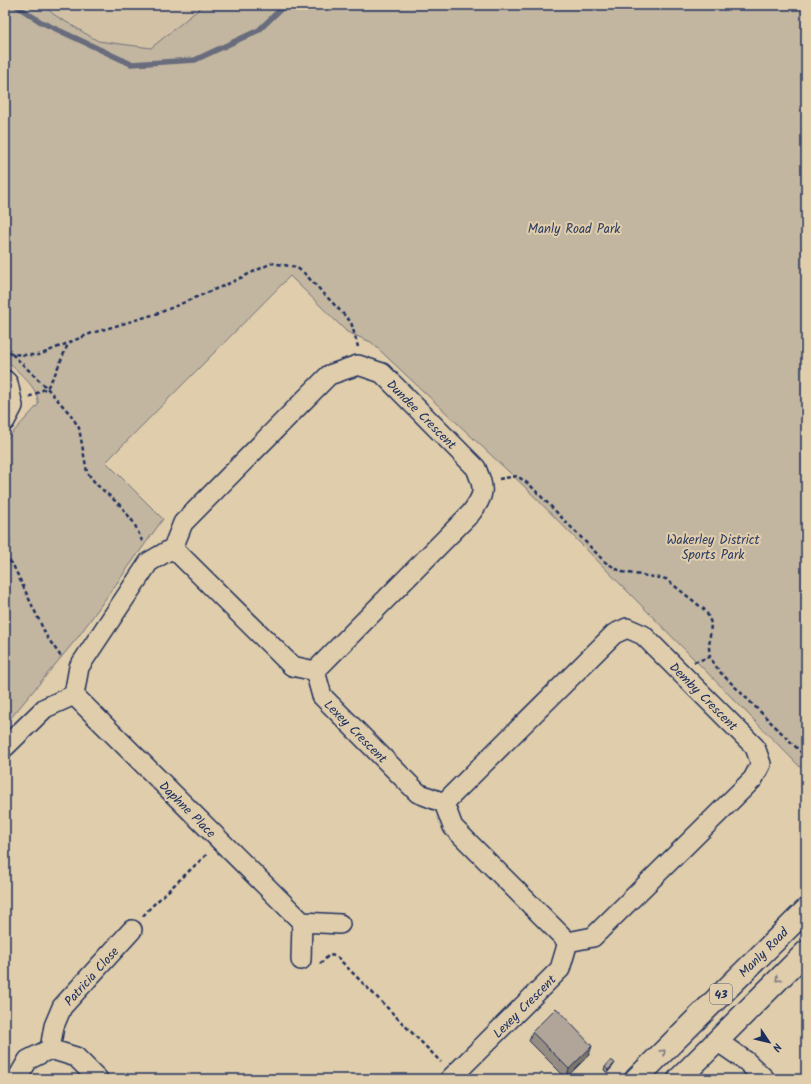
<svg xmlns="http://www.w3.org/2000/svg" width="811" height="1084" font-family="Kalam,sans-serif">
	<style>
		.built { fill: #d2c1a5 }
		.green { fill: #c3b6a0; stroke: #6f727f }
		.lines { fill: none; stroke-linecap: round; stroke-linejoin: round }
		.stream { stroke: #676c7c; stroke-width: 5.5 }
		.minor-casing { stroke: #1b2f5e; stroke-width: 22 }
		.major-casing { stroke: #1b2f5e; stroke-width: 25 }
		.path { stroke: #1b2f5e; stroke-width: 2.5; stroke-dasharray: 4 3; stroke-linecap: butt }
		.minor { stroke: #e0cdab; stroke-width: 19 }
		.major { stroke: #e0cdab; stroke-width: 22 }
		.wall { fill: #978e83; stroke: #1b2f5e }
		.shaded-wall { fill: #7b746a; stroke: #1b2f5e }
		.building { fill: #b0a598; stroke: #1b2f5e }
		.oneway { stroke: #747681 }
		.labels { text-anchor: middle; stroke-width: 4; stroke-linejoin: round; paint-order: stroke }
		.shield { fill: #e0cdab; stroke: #565e75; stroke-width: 1 }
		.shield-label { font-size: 12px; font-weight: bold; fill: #1b2f5e }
		.park-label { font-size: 13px; fill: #2c3c65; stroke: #e0cdab }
		.street-label { font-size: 13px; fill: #1b2f5e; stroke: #e0cdab }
	</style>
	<rect width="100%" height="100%" fill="#e0cdab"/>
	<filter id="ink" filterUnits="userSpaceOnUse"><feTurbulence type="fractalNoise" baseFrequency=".025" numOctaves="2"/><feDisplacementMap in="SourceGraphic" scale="8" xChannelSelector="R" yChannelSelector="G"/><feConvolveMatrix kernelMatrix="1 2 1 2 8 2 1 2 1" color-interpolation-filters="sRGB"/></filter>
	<g filter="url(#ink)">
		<path class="built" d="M44,5H219L132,93Z"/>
		<path class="green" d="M5,5H44L53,14L98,41L151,48L204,5H806V773L525,487L371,342L347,332L290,276L106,462L163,519L78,637L5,725V441L38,405C40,387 16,371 5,359Z"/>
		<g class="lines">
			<path class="stream" d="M15,5L41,22L131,64L195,60L259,30L285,5"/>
			<g class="minor-casing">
				<path id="minor" d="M5,380L8,383L13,406L5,421
					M173,548L183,523L329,375L358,365L382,373L476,468C485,490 485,494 471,513L315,671
					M74,695L302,922
					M5,747L45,708L74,695L79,667L149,562L173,548L292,666L315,671L322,696L418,793L444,803L453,827L568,942L560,969L450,1079
					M444,803L614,634L627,628L643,635L755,747L761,764L753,779L593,937L568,942
					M301,960L302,922L340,924
					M717,1041L746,1061L765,1079
					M50,1049L54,1026L62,1007L132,930
					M17,1079L28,1060L50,1049L76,1057L98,1079"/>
			</g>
			<g class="major-casing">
				<path id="major" d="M636,1079L806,910
					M679,1079L806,952"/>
			</g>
			<path class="path" d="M5,346L12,354L26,355H39L92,333L159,313L230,283L272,263L296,267L304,273L351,322L358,347
				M12,354L47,388L71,415L79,428L87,472L96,484L121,506L134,523L143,543
				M29,397L47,388L55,374L68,344
				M499,479L517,476L530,485L605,562L622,572L666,579L706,611L711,623L709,648L710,657L719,671L806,757
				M5,528C11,536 11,546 5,554
				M5,555L13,565L47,637L62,658
				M694,662L710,657
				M143,916L151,907L207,854
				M320,964L329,955L336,956L441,1062"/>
			<use href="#minor" class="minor"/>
			<use href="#major" class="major"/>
		</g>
		<path class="wall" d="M532,1032L589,1055L566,1078L529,1041Z
			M613,1066L607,1073L604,1070L605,1067Z"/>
		<path class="shaded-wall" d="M592,1046L589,1055L566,1078L569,1069Z
			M615,1063L613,1066L607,1073L608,1070Z"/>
		<path class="building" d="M556,1008L592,1046L569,1069L532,1032Z
			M611,1060L615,1063L608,1070L605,1067Z"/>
		<defs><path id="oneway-chevron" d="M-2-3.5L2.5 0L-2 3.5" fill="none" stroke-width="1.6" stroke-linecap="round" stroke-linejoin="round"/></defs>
		<g class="oneway">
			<use href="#oneway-chevron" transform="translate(778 979) rotate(135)"/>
			<use href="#oneway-chevron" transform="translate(663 1052) rotate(-45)"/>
		</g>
	</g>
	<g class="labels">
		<rect class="shield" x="710" y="984" width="22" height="20" rx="3"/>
		<g class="shield-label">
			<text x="721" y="998">43</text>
		</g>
		<g class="park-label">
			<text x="574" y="233">Manly Road Park</text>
			<text x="713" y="544">Wakerley District<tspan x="713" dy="15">Sports Park</tspan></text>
		</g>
		<g class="street-label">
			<text transform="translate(422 414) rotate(45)" y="5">Dundee Crescent</text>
			<text transform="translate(704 696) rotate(45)" y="5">Demby Crescent</text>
			<text transform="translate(356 731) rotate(45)" y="5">Lexey Crescent</text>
			<text transform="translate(188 809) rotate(45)" y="5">Daphne Place</text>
			<text transform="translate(763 952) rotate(-45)" y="5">Manly Road</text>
			<text transform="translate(91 976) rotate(-48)" y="5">Patricia Close</text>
			<text transform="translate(524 1006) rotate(-45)" y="5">Lexey Crescent</text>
		</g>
	</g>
	<rect width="811" height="1084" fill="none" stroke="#e0cdab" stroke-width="20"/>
	<rect x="10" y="10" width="791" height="1064" fill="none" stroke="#1b2f5e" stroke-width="1.5" filter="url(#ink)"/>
	<g transform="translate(769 1042) rotate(125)" stroke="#e0cdab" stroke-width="3" paint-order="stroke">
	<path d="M0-3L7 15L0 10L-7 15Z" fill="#1b2f5e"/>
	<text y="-6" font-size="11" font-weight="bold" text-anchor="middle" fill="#1b2f5e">N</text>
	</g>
</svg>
